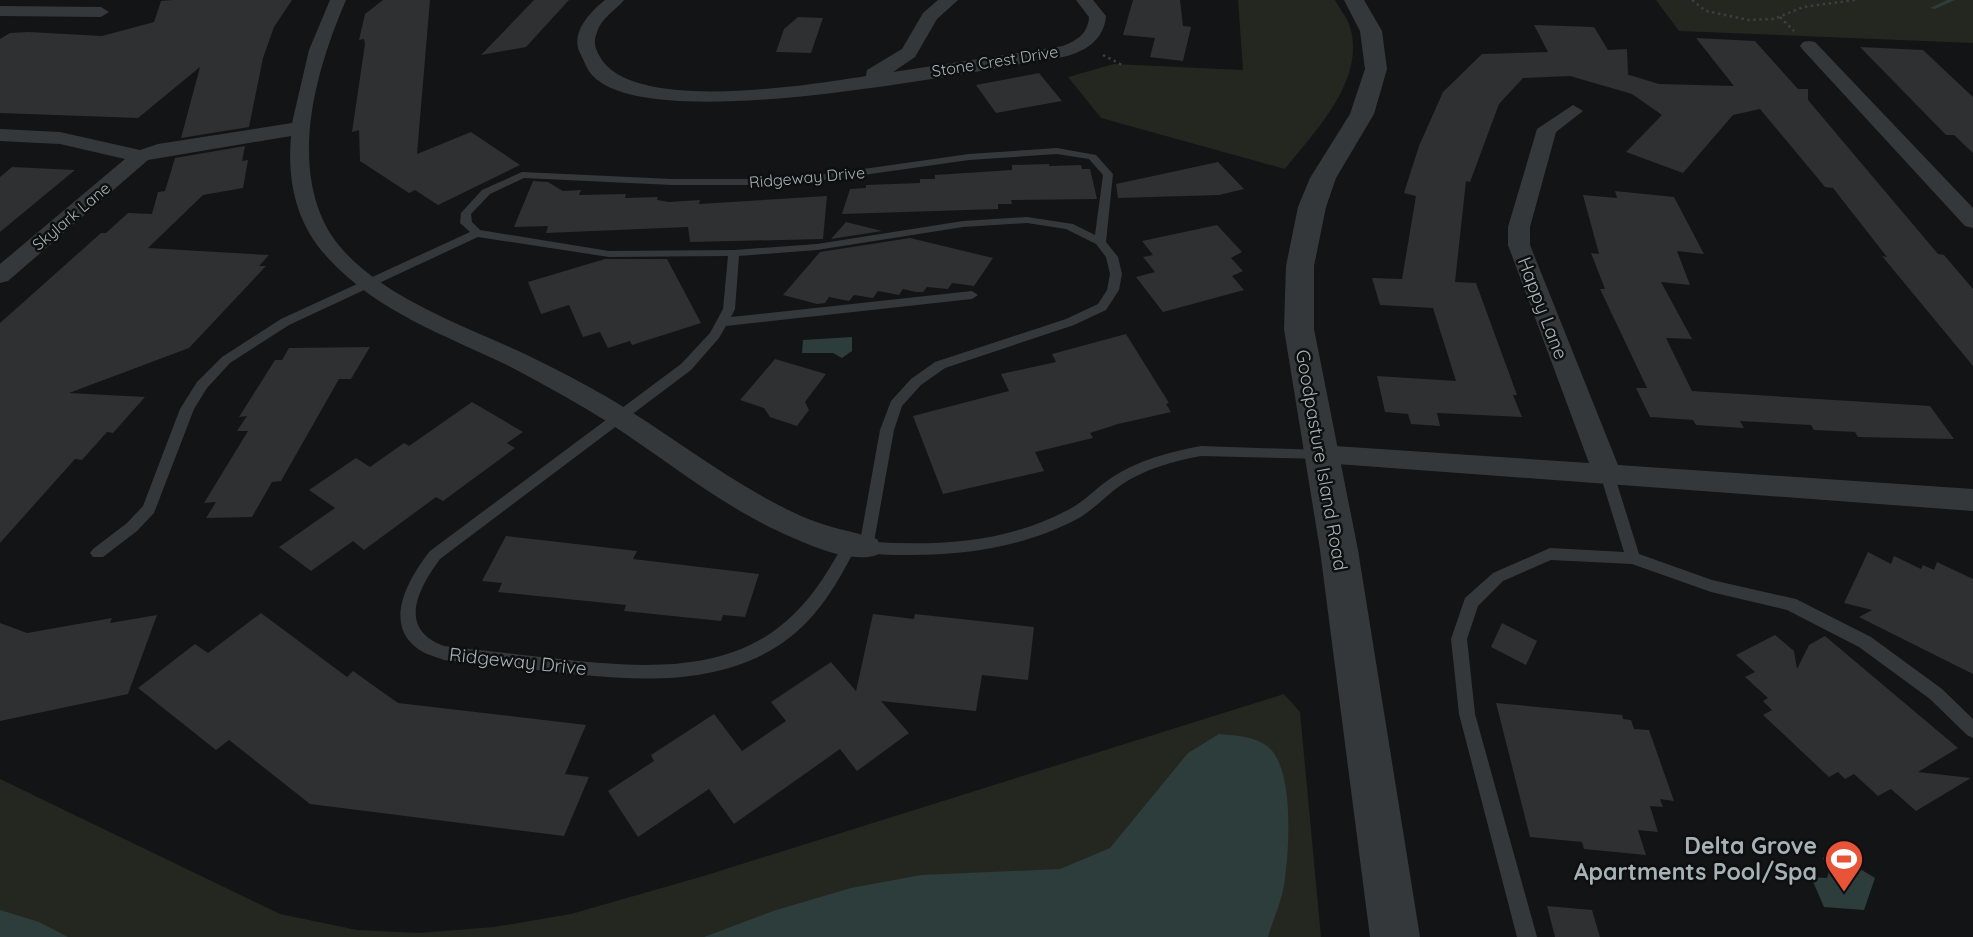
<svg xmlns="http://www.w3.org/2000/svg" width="1973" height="937" font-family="Quicksand,sans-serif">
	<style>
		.green { fill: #232720 }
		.water { fill: #2d3d3c }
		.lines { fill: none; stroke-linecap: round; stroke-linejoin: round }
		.stream { fill: #2d3d3c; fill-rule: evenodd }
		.building { fill: #2e3031 }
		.path { stroke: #3b3f41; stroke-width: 2.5; stroke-dasharray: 2.5 3.5; stroke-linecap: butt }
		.service { fill: #35383a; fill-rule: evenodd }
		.minor { fill: #35383a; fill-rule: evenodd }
		.tertiary { fill: #35383a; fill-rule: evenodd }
		.labels { text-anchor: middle; stroke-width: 5; stroke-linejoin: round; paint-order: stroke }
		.far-street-label { font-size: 16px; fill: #a6b2b5; stroke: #0e0f10 }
		.street-label { font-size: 19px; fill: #a6b2b5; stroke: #0e0f10 }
		.near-poi-label { font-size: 23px; font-weight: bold; fill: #a6b2b5; stroke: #0e0f10; text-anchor: end }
	</style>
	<rect width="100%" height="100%" fill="#131415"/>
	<path class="green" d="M1238,0H1335C1339,8 1346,16 1349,24C1368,78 1316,130 1285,169L1101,118L1068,77L1114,64L1243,70Z
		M1656,0H1973V43L1679,31Z
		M1284,694L1300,712L1321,937H0V779L280,914L357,930L419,933L494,927L571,914L707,875Z"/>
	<path class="water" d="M852,337V351L842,358L833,353H802L803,340Z
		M1219,734C1237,736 1261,736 1273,752C1294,779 1289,854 1284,885C1281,903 1273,920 1268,937H704L773,911L851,888L921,875L1060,869L1110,848L1188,753Z
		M1827,849L1875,878L1864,910L1824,907L1811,877L1827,878L1831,865L1823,859Z
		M0,910L39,922L68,937H0Z"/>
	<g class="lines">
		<path class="stream" d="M1947,0H1955L1935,9L1930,8Z"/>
	</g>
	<path class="building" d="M172,0H292L274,27L263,58L249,127L181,138L200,67L138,118L0,113V39L10,33L29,32L102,36L154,22L161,1Z
		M383,0H430L417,154L471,132L520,165L438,205L415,190L409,193L360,161L359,130L352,132L365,44L364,39L359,40L365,14Z
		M534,0H569L526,47L481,55Z
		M1133,0H1180L1183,26L1191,27L1183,61L1150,57L1155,38L1123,35Z
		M798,17L823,18L811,53L776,52L784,29Z
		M1534,25L1594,27L1608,50L1627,49L1628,74H1626L1659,84L1734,86L1696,38L1755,41L1798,89H1808V100L1938,254L1944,255L1973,289V366L1882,256L1887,257L1833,188L1825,187L1760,109L1733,115L1683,173L1626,152L1662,115L1632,94L1570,76L1523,78L1499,104L1470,182L1466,181L1455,282L1476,283L1517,395H1513L1522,417L1437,413L1440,426L1411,424L1408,414L1385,412L1377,376L1456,381L1433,308L1380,305L1372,278L1402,279L1416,196L1404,193L1419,146L1443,92L1482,54L1548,52Z
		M1860,47L1923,50L1973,97V153L1954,135H1946Z
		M1039,73L1062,101L996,113L976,85Z
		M245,146L242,161L248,160L243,188L203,195L148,248L269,255L259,266H266L189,348L69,393L145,397L113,433L107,432L82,460L75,459L0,543V323L101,233H106L128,213L152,214L158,192L165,191L175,158Z
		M1218,162L1244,189L1219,195L1118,198L1116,184Z
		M1049,164V166L1081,165L1082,169H1090L1097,199L1011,200L1012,204H998V209L842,214L850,189L866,188V185L920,183V179H935V175L1012,170V165Z
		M12,167L75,170L0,232V177Z
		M533,181L548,182L563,191L581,190L579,195L626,194L625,198L658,197L657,200L669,202L700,200L699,204L827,196L823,239L690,242L688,227L546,233L548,226L514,227Z
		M1615,191L1674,197L1704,254L1677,251L1690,285L1661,282L1692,339L1666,338L1692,391L1930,406L1954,439L1858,437L1855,432L1814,430L1811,425L1740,421L1744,428L1696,425L1693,420L1650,417L1636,388H1647L1600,289H1605L1591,253L1599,254L1583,195L1617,198Z
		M846,222L882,231L831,239Z
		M1217,225L1242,252L1231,258L1243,271L1232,276L1244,290L1163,312L1136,277L1155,272L1143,257L1153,255L1142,241Z
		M910,238L993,258L974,286L952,283L948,289L927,287L923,292H916L903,289L899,295L878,291L873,298L854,295L849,301L829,297L825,303L817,304L783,295L820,252Z
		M605,259H667L701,323L632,345L630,341L608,348L600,332L583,337L569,305L541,314L528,282Z
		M1126,334L1169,403L1166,404L1171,412L1118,424L1090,433L1093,438L1035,452L1044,471L943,494L913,416L1009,391L1001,374L1056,362L1052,354Z
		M370,347L351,379H339L281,481L272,482L252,517L206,518L216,502L204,503L248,431H237L247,416L239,417L275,360H282L289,348Z
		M775,359L826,374L805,402L809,410L797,426L770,417L764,408L740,400Z
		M472,402L523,432L507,443L515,448L443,501L436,497L364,550L353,541L311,571L279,547L335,508L309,490L356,458L370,467L404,443L409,446Z
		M506,536L637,551L633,559L759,574L745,617L723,615L721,621L624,611L626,605L498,592L502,583L482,581Z
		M1868,552L1891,564L1894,556L1921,569L1923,565L1934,570L1937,562L1973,579V674L1859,617L1872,610L1844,603Z
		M261,613L347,677L353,671L398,703L586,725L565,774L589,777L564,836L310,804L229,740L216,750L138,688L195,644L208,653Z
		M873,614L914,619L915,614L1034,627L1028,680L982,675L976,711L881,701L909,733L857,771L840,749L734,824L709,789L638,837L608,791L654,761L651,755L714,714L742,751L786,721L771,702L831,662L856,691Z
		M157,615L128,694L0,721V623L27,633L112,618L110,623Z
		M1502,623L1537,641L1526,665L1491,647Z
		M1775,635L1794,651L1797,669L1809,645L1825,636L1958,748L1918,772L1971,778L1916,811L1891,789L1878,796L1854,774L1845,779L1838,772L1829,777L1763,715L1772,710L1763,701L1768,698L1745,677L1755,672L1736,655Z
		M1496,703L1622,715L1623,719L1631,720L1634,729L1649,730L1674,801L1660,799L1663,807L1650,806L1658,832L1638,830L1646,855L1584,849L1582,842L1530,837Z
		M1547,906L1592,910L1600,937H1555Z"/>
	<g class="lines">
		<path class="path" d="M1692,0L1706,11L1749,20L1774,19L1803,7L1855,0
			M1780,17L1794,31
			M1103,55L1124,66"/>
		<path class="service" d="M1057,148L1096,155L1113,174L1106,242L1118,257L1122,274L1119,290L1106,310L1074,325L945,368L921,385L902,406L894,430L874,542C941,546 1008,542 1068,510C1084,502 1096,488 1111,478C1138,460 1170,452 1201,446L1320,450L1325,451L1327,455L1325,459L1201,456C1173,461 1145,469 1121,485C1107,495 1094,509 1079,518C1025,547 964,556 903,555C889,555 874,555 861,551L859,547L880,430L891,401L911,379L935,362L1066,319L1098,304L1107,290L1110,274L1106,257L1096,244L1066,229L1027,223L963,227L817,250L739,256L735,309L731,317L972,291L978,295L972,299L726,326L719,338L691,370L440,559C418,589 397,629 444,646C480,650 515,654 551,658C633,667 730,678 794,614C816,593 831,566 846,540H856L858,544C843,572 828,601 805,624C736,692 633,681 545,671C512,667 478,664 444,660C436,657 425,654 418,649C382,623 409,578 430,551L681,364L710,333L723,309L728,256L609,257L478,237L289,325L230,363L207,388L194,409L154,513L137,531L103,557H93L90,553L93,549L127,523L143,506L180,409L197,382L222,357L281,319L470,232L460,223L461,213L482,190L522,172L672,179H754L835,173L969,154ZM1057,154L1089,159L1103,175L1095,235L1073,224L1027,217L963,221L817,244L734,250L609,251L480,230L472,222L471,214L490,194L524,178L672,185H754L835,179L969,160Z
			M1607,469L1614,474L1639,554L1712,580L1796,599L1871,637L1942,689L1973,719V738L1967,735L1930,699L1859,647L1787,610L1711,592L1632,564L1551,560L1503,581L1478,606L1467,639L1475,714L1537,937H1517L1459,714L1451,639L1465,598L1493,573L1550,548L1624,552L1600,474Z"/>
		<path class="minor" d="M330,0H346C318,65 292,152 323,220C354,289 464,325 527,355C554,368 581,382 607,397C672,435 732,485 801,516C825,527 851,531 877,539L881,547L877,555C850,564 806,544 780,532C710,500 650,446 583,407C559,393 534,379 509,366C445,335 377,312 328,258C296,224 287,181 291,136L148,160L8,281L0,283V264L125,159L60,144L0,141V129L60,132L140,150L158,144L292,123L309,50Z
			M605,0H624C615,11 602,17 597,32C593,42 595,48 600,57C632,114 809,85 866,76L867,70L902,49L923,13L938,0H958L937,19L915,57L893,72L1063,46C1078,40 1088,33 1089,17L1076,0H1093L1106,16C1104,40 1085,52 1063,57C976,70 653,138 593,76C587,71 584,60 580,53C570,33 590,12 605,0Z
			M0,6L101,7L109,12L101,17L0,16Z
			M1809,41L1815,42L1973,208V228L1965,226L1803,50L1800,46L1803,42Z
			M1573,105L1583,111L1556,132L1530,227V245L1618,465L1973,489V511L1310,462L1306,455L1310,448L1320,445L1589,463L1508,245V227L1537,129Z"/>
		<path class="tertiary" d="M1344,0H1364L1382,31L1387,69L1374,114L1336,178L1326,207L1314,266V329L1358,550L1420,937H1370L1320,550L1284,329L1286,266L1298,207L1310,178L1350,114L1365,69L1360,31Z"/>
	</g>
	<defs>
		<g id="stadium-pin" transform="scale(2.0125)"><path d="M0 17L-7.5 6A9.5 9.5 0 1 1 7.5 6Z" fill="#e85438" stroke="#0e0f10"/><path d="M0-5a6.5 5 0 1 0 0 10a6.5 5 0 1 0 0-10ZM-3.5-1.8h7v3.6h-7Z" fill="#fff"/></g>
	</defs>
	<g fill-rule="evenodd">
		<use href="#stadium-pin" x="1844" y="859"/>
	</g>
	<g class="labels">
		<g class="far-street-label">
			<text transform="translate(995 61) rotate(-9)" y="6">Stone Crest Drive</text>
			<text transform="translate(807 177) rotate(-5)" y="6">Ridgeway Drive</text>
			<text transform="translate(71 216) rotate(-40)" y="6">Skylark Lane</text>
		</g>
		<g class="street-label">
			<text transform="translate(1543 308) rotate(69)" y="7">Happy Lane</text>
			<text transform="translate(1322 460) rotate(80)" y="7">Goodpasture Island Road</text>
			<text transform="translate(518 661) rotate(6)" y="7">Ridgeway Drive</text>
		</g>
		<g class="near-poi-label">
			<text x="1817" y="854">Delta Grove<tspan x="1817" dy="26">Apartments Pool/Spa</tspan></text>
		</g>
	</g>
</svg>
